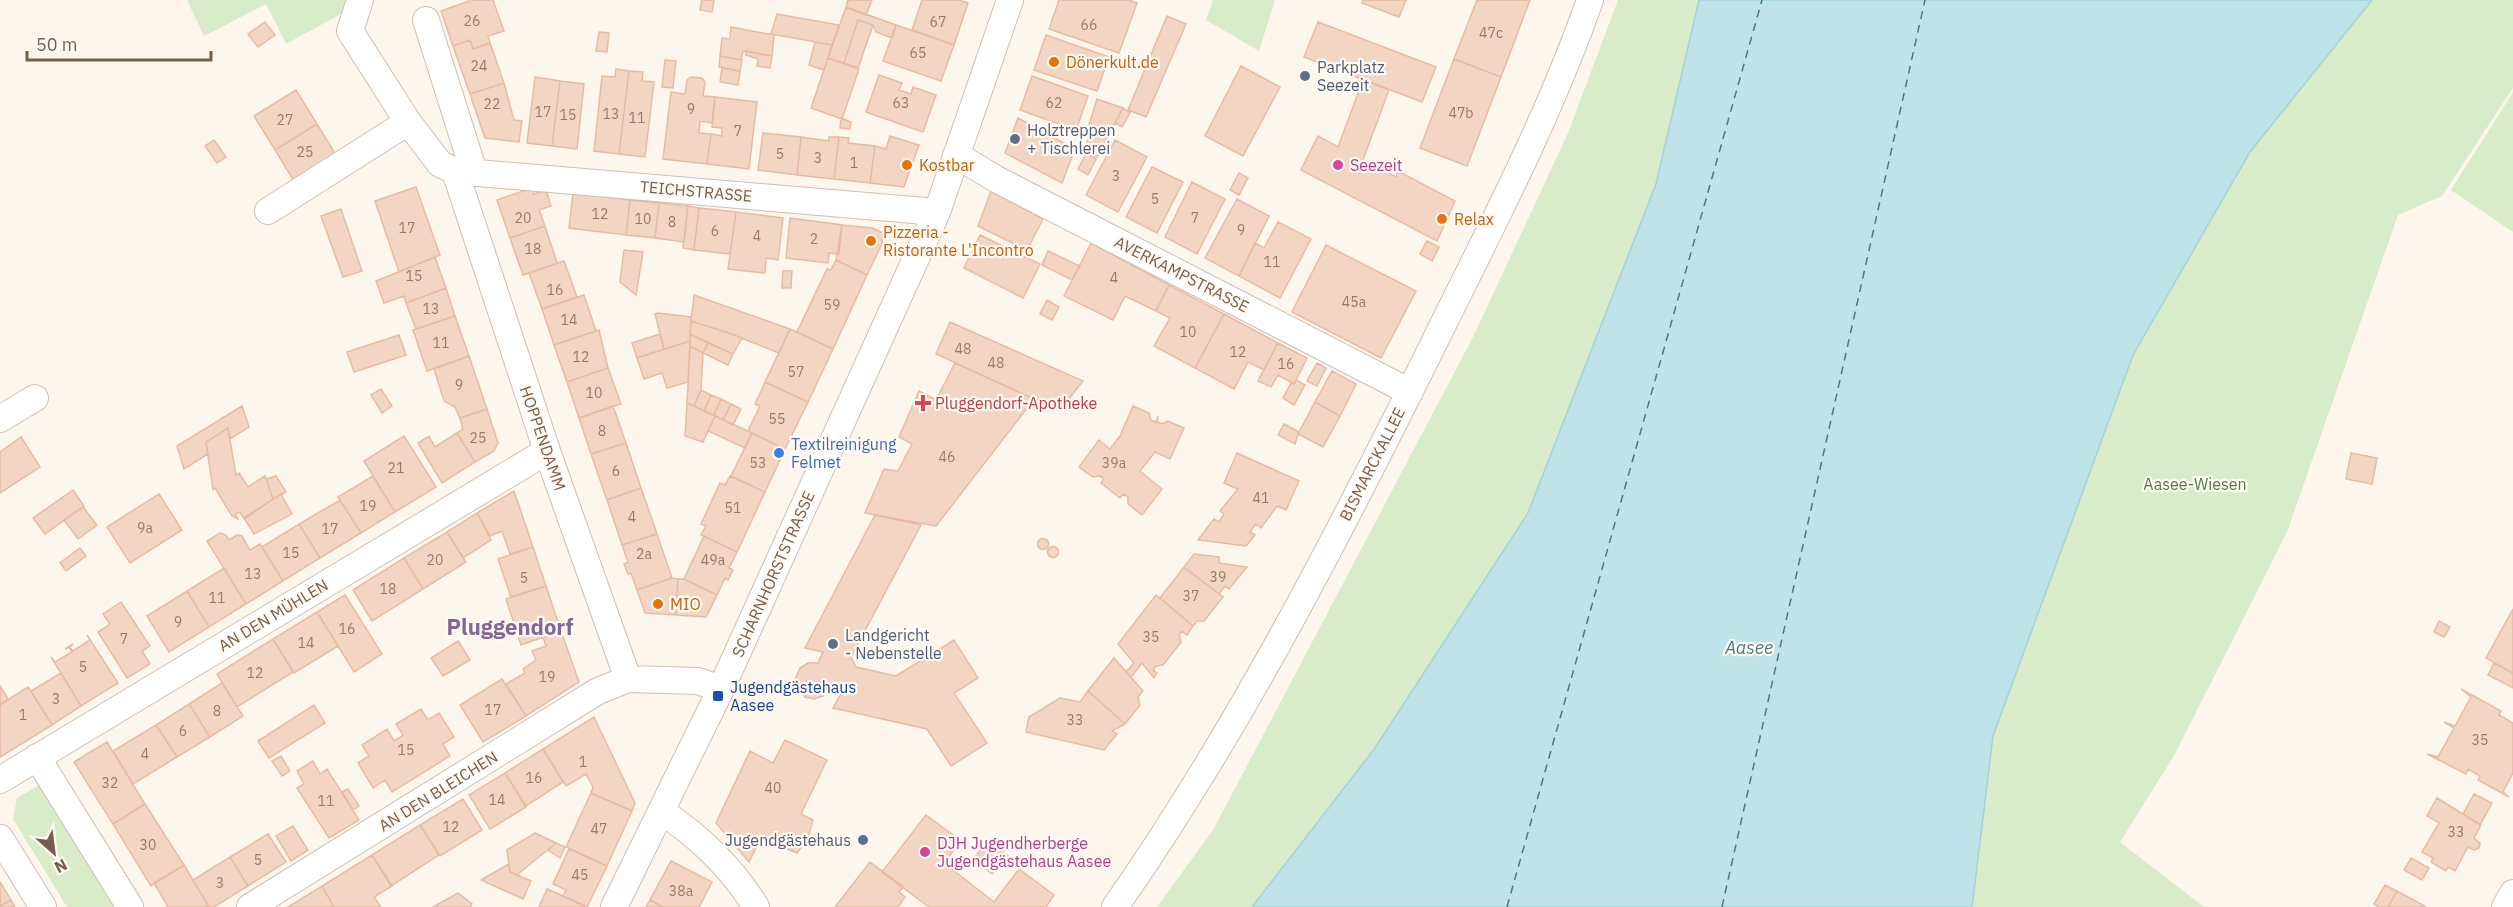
<svg xmlns="http://www.w3.org/2000/svg" width="2513" height="907" font-family="'IBM Plex Sans',sans-serif">
	<style>
		.green { fill: #d8ecc9 }
		.water { fill: #bfe3e8; stroke: #a5d3da; stroke-width: 1.5 }
		.lines { fill: none; stroke-linecap: round; stroke-linejoin: round }
		.ferry { stroke: #437c86; stroke-width: 1.5; stroke-dasharray: 8 6; stroke-linecap: butt }
		.building { fill: #f3d5c3; stroke: #e6bba3; stroke-width: 1.5 }
		.minor-casing { stroke: #d1beb0; stroke-width: 28 }
		.minor { stroke: #fff; stroke-width: 26 }
		.food-dot { fill: #e8710a; stroke: #fffaf3; stroke-width: 2 }
		.service-dot { fill: #5c6f8a; stroke: #fffaf3; stroke-width: 2 }
		.hotel-dot { fill: #d1479c; stroke: #fffaf3; stroke-width: 2 }
		.health-dot { fill: #e0444e; stroke: #fffaf3; stroke-width: 2 }
		.shop-dot { fill: #3f7fe0; stroke: #fffaf3; stroke-width: 2 }
		.transit-dot { fill: #1a4fb4; stroke: #fffaf3; stroke-width: 2 }
		.labels { text-anchor: middle; stroke-width: 4.5; stroke-linejoin: round; paint-order: stroke }
		.number-label { font-size: 14px; fill: #987a6a }
		.food-label { font-size: 16px; fill: #c56008; stroke: #fffaf3; text-anchor: start }
		.service-label { font-size: 16px; fill: #4e5e75; stroke: #fffaf3; text-anchor: start }
		.hotel-label { font-size: 16px; fill: #b23c85; stroke: #fffaf3; text-anchor: start }
		.street-label { font-size: 16px; fill: #7a5c4d; stroke: #fffaf3 }
		.health-label { font-size: 16px; fill: #be3a42; stroke: #fffaf3; text-anchor: start }
		.shop-label { font-size: 16px; fill: #366cbe; stroke: #fffaf3; text-anchor: start }
		.park-label { font-size: 16px; fill: #537a41; stroke: #fffaf3 }
		.transit-label { font-size: 16px; fill: #164399; stroke: #fffaf3; text-anchor: start }
		.water-label { font-size: 18px; font-style: italic; fill: #437c86; stroke: #fffaf3 }
		.district-label { font-size: 22px; font-weight: bold; fill: #846695; stroke: #fffaf3 }
	</style>
	<rect width="100%" height="100%" fill="#fdf6ec"/>
	<path class="green" d="M187,0H349L350,9L286,44L266,4L204,36Z
		M1213,0H1275L1259,51L1206,20Z
		M1618,0H1699L1656,184L1528,513L1375,748L1252,907H1157L1213,830L1473,337L1568,133Z
		M2372,0H2513V88L2442,196L2398,215L2287,532L2175,754L2120,842L2204,907H1972L1993,736L2133,355L2250,152Z
		M2513,92V232L2451,190Z
		M43,783L119,907H67L13,819L17,798Z"/>
	<path class="water" d="M1699,0H2372L2250,152L2133,355L1993,736L1972,907H1252L1375,748L1528,513L1656,184Z"/>
	<g class="lines">
		<path class="ferry" d="M1507,907L1762,0
			M1722,907L1925,0"/>
	</g>
	<path class="building" d="M472,0H493L504,31L488,36L490,43L473,49L470,40L453,46L441,11Z
		M702,0H714L712,12L700,10Z
		M848,0H872L866,15L846,7Z
		M922,0H959L968,3L954,45L912,30Z
		M1059,0H1129L1137,3L1119,53L1049,29Z
		M1363,0H1406L1399,17L1362,3Z
		M1477,0H1530L1501,77L1454,59Z
		M846,7L896,25L892,38L876,32L873,25L858,20L844,63L828,58Z
		M777,14L839,25L832,45L771,34Z
		M1167,16L1186,24L1146,117L1128,110Z
		M858,20L873,25L858,68L844,63Z
		M265,22L275,35L258,47L248,34Z
		M1318,22L1436,67L1422,102L1304,57Z
		M896,25L954,45L941,81L883,61Z
		M731,27L774,35L772,56L743,51L741,60L720,56L722,38L730,39Z
		M599,32L609,33L607,52L596,51Z
		M1046,35L1109,57L1097,91L1034,70Z
		M470,40L473,49L490,43L504,83L470,94L453,46Z
		M815,42L832,45L824,70L809,65Z
		M746,51L772,56L770,68L757,66L758,59L746,55Z
		M720,56L742,60L740,71L719,67Z
		M828,58L859,69L842,119L811,108Z
		M1454,59L1501,77L1467,166L1420,148Z
		M665,60L676,61L673,88L662,87Z
		M1241,66L1280,87L1243,156L1205,136Z
		M722,68L740,71L738,85L720,82Z
		M616,69L629,71L619,154L594,151L602,76L615,77Z
		M629,71L643,72L642,81L654,82L645,157L619,154Z
		M879,75L902,83L899,90L911,94L913,87L936,95L923,132L866,112Z
		M1032,76L1088,96L1076,130L1020,110Z
		M535,77L560,81L552,146L527,143Z
		M691,77L702,78L705,82L703,96L715,97L712,123L700,121L699,133L711,134L707,164L663,159L671,92L685,94L687,80Z
		M1363,80L1389,90L1363,160L1396,177L1398,171L1455,201L1437,241L1301,170L1318,136L1338,147Z
		M560,81L584,84L577,149L552,146Z
		M504,83L514,120L522,121L519,142L485,138L470,94Z
		M296,90L317,124L275,150L254,116Z
		M715,97L757,102L749,169L707,164L711,134L722,136V128L712,127Z
		M1097,99L1123,108L1097,157L1083,152L1091,133L1087,131Z
		M1123,108L1130,113L1122,127L1115,123Z
		M841,118L851,122L850,129L840,128Z
		M1018,118L1075,149L1062,183L1005,153Z
		M317,124L337,157L295,183L275,150Z
		M763,133L801,137L797,175L758,170Z
		M890,136L919,145L904,187L870,183L875,146L886,149Z
		M801,137L829,141V137H839L834,179L797,175Z
		M839,137L849,138L848,143L875,146L870,183L834,179Z
		M214,140L226,157L217,163L205,146Z
		M1115,140L1147,157L1118,212L1086,195Z
		M1086,154L1096,159L1088,175L1078,169Z
		M1152,167L1183,182L1157,233L1126,217Z
		M1239,173L1248,178L1239,195L1230,190Z
		M1192,182L1225,199L1197,254L1165,237Z
		M416,187L440,255L399,272L375,201Z
		M532,188L534,194L546,190L551,206L539,210L545,226L510,238L497,200Z
		M991,191L1043,219L1027,250L978,226Z
		M573,193L630,200L626,235L569,228Z
		M1237,199L1269,216L1239,276L1205,258Z
		M630,200L659,203L655,238L626,235Z
		M659,203L688,206L684,242L655,238Z
		M688,206L699,208L694,250L683,248Z
		M699,208L736,212L730,254L694,250Z
		M341,209L362,271L343,277L321,216Z
		M736,212L783,218L778,260L766,258L765,273L728,269Z
		M790,218L842,225L839,254L829,253L828,263L786,258Z
		M1278,222L1311,239L1280,298L1239,276L1255,243L1264,248Z
		M842,225L872,228L883,233L882,244L867,275L836,260Z
		M545,226L557,263L564,261L523,275L510,238Z
		M980,235L1040,264L1023,298L964,268Z
		M1427,241L1439,247L1432,261L1420,254Z
		M1091,243L1169,285L1156,311L1125,296L1113,320L1064,296Z
		M1326,245L1416,291L1381,358L1292,312Z
		M624,250L643,252L636,295L620,282Z
		M1048,251L1080,266L1072,280L1042,265Z
		M435,257L446,288L406,303L404,296L384,303L376,281Z
		M836,260L867,275L833,349L797,332L827,269L831,270Z
		M564,261L577,297L542,309L529,273L523,275Z
		M783,271H792L791,288H782Z
		M1169,285L1224,314L1195,368L1154,346L1170,318L1156,311Z
		M446,288L455,316L416,329L406,303Z
		M584,295L596,331L554,345L542,309Z
		M694,295L790,329L779,353L726,332L691,321Z
		M1047,300L1059,307L1052,320L1040,314Z
		M658,313L691,317L690,341L664,349L655,314Z
		M1224,314L1278,343L1264,370L1248,362L1234,389L1195,368Z
		M455,316L469,356L427,371L413,330Z
		M691,321L726,332L742,338L733,354L690,334Z
		M950,322L1083,381L1060,410L1034,399L936,354Z
		M790,329L833,349L808,402L765,382Z
		M599,330L608,368L567,382L554,345Z
		M660,334L664,349L637,358L632,343Z
		M690,334L708,343L703,353L690,346Z
		M399,335L406,355L354,372L347,352Z
		M690,341L688,382L667,388L662,373L644,379L637,358Z
		M708,343L733,354L728,365L703,353Z
		M1278,343L1307,358L1294,384L1278,375L1271,387L1258,381Z
		M690,346L703,353L701,390L694,406L687,403Z
		M469,356L487,409L460,418L455,407L444,401L434,369Z
		M955,363L1034,399L936,526L865,513L884,469L898,471L912,444L899,437L919,391L936,400Z
		M1317,363L1326,368L1317,386L1307,381Z
		M608,368L621,404L579,418L567,382Z
		M1332,371L1356,384L1340,416L1315,402Z
		M1296,380L1305,385L1294,405L1283,398L1291,383L1294,384Z
		M765,382L808,402L785,449L748,431L760,406L755,404Z
		M381,389L392,406L382,413L371,395Z
		M701,390L711,395L704,411L694,406Z
		M711,395L721,399L714,415L704,411Z
		M721,399L731,404L723,420L714,415Z
		M1315,402L1340,416L1323,447L1298,434Z
		M687,403L715,416L703,442L685,436Z
		M731,404L741,409L733,425L723,420Z
		M242,406L249,427L230,439L228,428L206,442L208,454L184,469L177,446Z
		M613,406L626,443L591,454L579,418Z
		M1133,406L1149,413L1151,420L1156,422L1158,416L1157,422L1162,424L1168,421L1184,428L1170,459L1155,452L1140,471L1162,489L1142,515L1128,504V497L1123,494L1120,498L1101,483L1104,479L1100,476L1093,477L1079,467L1099,440L1110,449L1120,436Z
		M487,409L498,443L494,451L475,462L457,433L463,429L460,418Z
		M715,416L752,433L745,448L708,431Z
		M1284,424L1299,432L1295,444L1278,435Z
		M228,428L236,475L239,473L248,487L265,476L273,499L244,519L240,512L235,514L238,519L232,516L215,488L213,490L206,442Z
		M457,433L475,462L442,483L418,443L429,436L435,447Z
		M752,433L785,449L765,492L731,476Z
		M404,436L436,487L395,512L364,461Z
		M21,437L40,467L0,493V452Z
		M626,443L641,488L607,500L591,454Z
		M1237,453L1299,481L1286,510L1277,506L1261,528L1256,524L1250,532L1255,535L1246,546L1198,540L1214,519L1219,522L1224,514L1220,511L1238,489L1224,483Z
		M2351,453L2377,458L2372,484L2346,479Z
		M276,476L286,492L273,499L266,479Z
		M373,476L395,512L361,533L338,497Z
		M730,476L765,492L737,552L701,535L706,526L701,524L720,483L725,485Z
		M641,488L657,534L622,545L607,500Z
		M73,490L84,506L45,534L33,518Z
		M514,491L533,547L510,554L502,531L490,536L477,513Z
		M159,494L182,530L130,563L107,527Z
		M281,494L292,514L254,534L244,518Z
		M340,500L361,533L320,558L299,524Z
		M83,507L97,525L78,539L64,520Z
		M477,513L491,540L463,558L447,532Z
		M875,515L921,525L851,657L856,667L896,676L954,640L978,678L954,693L987,743L951,766L927,729L833,708L842,692L830,689L823,696L814,699L805,697L796,686V677L800,668L808,663H818L823,652L805,648Z
		M299,524L320,558L283,581L262,547Z
		M447,532L466,562L423,589L404,558Z
		M220,533L226,535L229,540L237,535L242,536L250,550L260,544L283,581L246,604L207,541Z
		M657,534L672,578L637,590L631,573L628,574L624,564L628,562L622,545Z
		M704,536L737,552L729,568L733,570L728,580L725,578L717,595L684,579Z
		M1037.5 544a5.5 5.5 0 1 1 11 0a5.5 5.5 0 1 1-11 0Z
		M1047.5 552a5.5 5.5 0 1 1 11 0a5.5 5.5 0 1 1-11 0Z
		M533,547L546,586L511,597L498,559Z
		M80,548L86,556L66,571L60,563Z
		M1194,554L1219,557V563L1247,567L1229,589L1225,586L1219,594L1184,567Z
		M404,558L423,589L372,621L353,590Z
		M1184,567L1223,597L1204,621H1197L1193,626L1160,598Z
		M224,568L246,604L209,627L187,591Z
		M672,578L678,579L676,615L645,613L637,590Z
		M678,579H684L717,595L706,617L676,615Z
		M546,586L561,631L521,645L506,599Z
		M187,591L209,627L169,652L147,616Z
		M345,595L382,654L354,672L317,612Z
		M1156,595L1193,626L1187,635L1182,631L1179,635L1181,642L1163,665L1156,666L1153,670L1157,673L1154,678L1142,663L1131,677L1126,672L1134,663L1118,644Z
		M121,602L150,646L142,651L150,664L127,678L98,632L110,624L103,614Z
		M2513,609V673L2486,658Z
		M317,612L338,646L294,673L273,639Z
		M2439,621L2450,627L2444,637L2434,632Z
		M561,631L579,682L526,716L506,684L525,673L523,669L536,660L532,651L546,646L543,637Z
		M87,635L118,683L81,706L51,657L55,662L72,652L69,647L65,649L73,644L70,647L73,651L90,640Z
		M273,639L293,672L237,707L217,674Z
		M458,641L470,660L443,676L431,658Z
		M1114,658L1143,691L1138,697L1140,705L1125,724L1088,691Z
		M2494,663L2513,673V688L2488,675Z
		M61,673L81,706L52,725L31,691Z
		M502,679L526,716L483,742L460,705Z
		M222,683L243,716L210,737L189,704Z
		M0,686L8,699L0,705Z
		M28,687L52,725L0,757V705Z
		M2461,689L2501,711L2499,715L2513,723V773L2503,792L2509,797L2478,780L2480,776L2468,769L2466,774L2427,754L2438,757L2454,728L2444,722L2455,726L2471,697Z
		M1088,691L1125,724L1112,731L1117,734L1104,750L1026,732L1029,717L1060,698L1080,702Z
		M189,704L210,737L177,757L156,725Z
		M314,705L325,723L269,758L258,741Z
		M421,709L428,720L439,713L454,737L443,744L450,756L392,792L385,780L373,788L358,763L369,756L362,745L387,729L394,741L403,735L396,724Z
		M594,717L635,803L632,811L591,793L593,787L586,774L566,786L543,749Z
		M156,725L177,757L133,784L113,751Z
		M785,740L827,760L801,814L813,820L808,838L797,853L761,838L749,862L716,823L750,751L773,763Z
		M107,742L145,804L113,824L74,762Z
		M543,749L563,782L526,806L505,773Z
		M281,756L290,771L282,776L272,761Z
		M313,761L320,774L327,769L359,820L329,838L297,788L304,784L297,771Z
		M505,773L526,807L490,829L469,795Z
		M348,789L359,806L353,810L342,792Z
		M591,793L632,811L607,866L566,847Z
		M2474,794L2492,803L2480,825L2463,814Z
		M2437,798L2481,825L2474,838L2480,843L2479,848L2474,850L2468,847L2455,871L2448,867L2446,871L2431,862L2433,858L2422,852L2439,823L2427,816Z
		M463,799L482,830L440,856L420,825Z
		M145,804L184,865L151,886L113,824Z
		M926,815L961,841L944,863L994,902L1019,869L1054,895L1046,907H929L882,872Z
		M420,825L439,855L391,886L372,855Z
		M293,826L308,850L291,861L276,836Z
		M535,833L556,843L517,875L510,872L507,850Z
		M268,834L286,862L248,886L230,857Z
		M989,840L1008,856L992,874L974,858Z
		M556,843L565,847L560,858L548,850Z
		M569,849L607,866L587,907L563,896L566,890L553,884Z
		M372,855L392,886L374,897L381,907H334L322,886Z
		M230,857L248,886L214,907H209L193,880Z
		M2411,858L2429,868L2422,880L2404,870Z
		M671,861L712,882L699,907H663L650,900Z
		M870,862L903,887L899,892L905,897L898,907H835Z
		M509,864L510,872L531,881L523,899L481,880Z
		M184,865L193,880L209,907H168L154,883Z
		M0,882L11,900L0,906Z
		M2385,885L2397,891L2388,907H2379L2374,904Z
		M322,886L334,907H288Z
		M547,889L563,896L586,907H539Z
		M2397,891L2426,907H2388Z
		M458,893L472,904L470,907H433Z
		M11,900L15,907H0V906Z
		M650,900L663,907H646Z"/>
	<g class="lines">
		<g class="minor-casing">
			<path id="minor" d="M360,0L350,31L408,122L440,164L455,171L547,451L628,679
				M426,20L474,172
				M956,155L996,179L1410,392
				M455,171L937,212
				M268,211L408,122
				M0,419L35,398
				M37,757L130,907
				M0,780L547,451
				M662,812C698,835 734,870 756,907
				M0,838L43,907
				M250,907L598,691L628,679L698,681L721,689
				M614,907L721,689L937,212L1010,0
				M1115,907C1238,731 1337,538 1432,347C1488,233 1548,120 1590,0
				M2505,907L2513,893"/>
		</g>
		<use href="#minor" class="minor"/>
	</g>
	<g class="food-dot">
		<circle cx="1054" cy="62" r="6"/>
		<circle cx="907" cy="165" r="6"/>
		<circle cx="1442" cy="219" r="6"/>
		<circle cx="871" cy="241" r="6"/>
		<circle cx="658" cy="604" r="6"/>
	</g>
	<g class="service-dot">
		<circle cx="1305" cy="76" r="6"/>
		<circle cx="1015" cy="139" r="6"/>
		<circle cx="833" cy="644" r="6"/>
		<circle cx="863" cy="840" r="6"/>
	</g>
	<g class="hotel-dot">
		<circle cx="1338" cy="165" r="6"/>
		<circle cx="925" cy="852" r="6"/>
	</g>
	<path class="health-dot" d="M920 394h6v6h6v6h-6v6h-6v-6h-6v-6h6z"/>
	<circle class="shop-dot" cx="779" cy="453" r="6"/>
	<rect class="transit-dot" x="712" y="690" width="12" height="12" rx="3"/>
	<g class="labels">
		<g class="number-label">
			<text x="472" y="26">26</text>
			<text x="938" y="27">67</text>
			<text x="1089" y="30">66</text>
			<text x="1491" y="38">47c</text>
			<text x="918" y="58">65</text>
			<text x="479" y="71">24</text>
			<text x="901" y="108">63</text>
			<text x="1054" y="108">62</text>
			<text x="492" y="109">22</text>
			<text x="691" y="114">9</text>
			<text x="543" y="117">17</text>
			<text x="1461" y="118">47b</text>
			<text x="611" y="119">13</text>
			<text x="568" y="120">15</text>
			<text x="637" y="123">11</text>
			<text x="285" y="125">27</text>
			<text x="738" y="136">7</text>
			<text x="305" y="157">25</text>
			<text x="780" y="159">5</text>
			<text x="818" y="163">3</text>
			<text x="854" y="168">1</text>
			<text x="1116" y="181">3</text>
			<text x="1155" y="204">5</text>
			<text x="600" y="219">12</text>
			<text x="523" y="223">20</text>
			<text x="1195" y="223">7</text>
			<text x="643" y="224">10</text>
			<text x="672" y="227">8</text>
			<text x="407" y="233">17</text>
			<text x="1241" y="235">9</text>
			<text x="715" y="236">6</text>
			<text x="757" y="241">4</text>
			<text x="814" y="244">2</text>
			<text x="533" y="254">18</text>
			<text x="1272" y="267">11</text>
			<text x="414" y="281">15</text>
			<text x="1114" y="283">4</text>
			<text x="555" y="295">16</text>
			<text x="1354" y="307">45a</text>
			<text x="832" y="310">59</text>
			<text x="431" y="314">13</text>
			<text x="569" y="325">14</text>
			<text x="1188" y="337">10</text>
			<text x="441" y="348">11</text>
			<text x="963" y="354">48</text>
			<text x="1238" y="357">12</text>
			<text x="581" y="362">12</text>
			<text x="996" y="368">48</text>
			<text x="1286" y="369">16</text>
			<text x="796" y="377">57</text>
			<text x="459" y="390">9</text>
			<text x="594" y="398">10</text>
			<text x="777" y="424">55</text>
			<text x="602" y="436">8</text>
			<text x="478" y="443">25</text>
			<text x="947" y="462">46</text>
			<text x="758" y="468">53</text>
			<text x="1114" y="468">39a</text>
			<text x="396" y="473">21</text>
			<text x="616" y="476">6</text>
			<text x="1261" y="503">41</text>
			<text x="368" y="511">19</text>
			<text x="733" y="513">51</text>
			<text x="632" y="522">4</text>
			<text x="145" y="533">9a</text>
			<text x="330" y="534">17</text>
			<text x="291" y="558">15</text>
			<text x="644" y="559">2a</text>
			<text x="435" y="565">20</text>
			<text x="713" y="565">49a</text>
			<text x="253" y="579">13</text>
			<text x="1218" y="582">39</text>
			<text x="524" y="583">5</text>
			<text x="388" y="594">18</text>
			<text x="1191" y="601">37</text>
			<text x="217" y="603">11</text>
			<text x="178" y="627">9</text>
			<text x="347" y="634">16</text>
			<text x="1151" y="642">35</text>
			<text x="124" y="644">7</text>
			<text x="306" y="648">14</text>
			<text x="83" y="672">5</text>
			<text x="255" y="678">12</text>
			<text x="547" y="682">19</text>
			<text x="56" y="704">3</text>
			<text x="493" y="715">17</text>
			<text x="217" y="716">8</text>
			<text x="23" y="720">1</text>
			<text x="1075" y="725">33</text>
			<text x="183" y="736">6</text>
			<text x="2480" y="745">35</text>
			<text x="406" y="755">15</text>
			<text x="145" y="759">4</text>
			<text x="583" y="767">1</text>
			<text x="534" y="783">16</text>
			<text x="110" y="788">32</text>
			<text x="773" y="793">40</text>
			<text x="497" y="805">14</text>
			<text x="326" y="806">11</text>
			<text x="451" y="832">12</text>
			<text x="599" y="834">47</text>
			<text x="2456" y="837">33</text>
			<text x="148" y="850">30</text>
			<text x="258" y="865">5</text>
			<text x="580" y="880">45</text>
			<text x="220" y="888">3</text>
			<text x="681" y="896">38a</text>
		</g>
		<g class="food-label">
			<text x="1066" y="68">Dönerkult.de</text>
			<text x="919" y="171">Kostbar</text>
			<text x="1454" y="225">Relax</text>
			<text x="883" y="238">Pizzeria -<tspan x="883" dy="18">Ristorante L'Incontro</tspan></text>
			<text x="670" y="610">MIO</text>
		</g>
		<g class="service-label">
			<text x="1317" y="73">Parkplatz<tspan x="1317" dy="18">Seezeit</tspan></text>
			<text x="1027" y="136">Holztreppen<tspan x="1027" dy="18">+ Tischlerei</tspan></text>
			<text x="845" y="641">Landgericht<tspan x="845" dy="18">- Nebenstelle</tspan></text>
			<text x="851" y="846" text-anchor="end">Jugendgästehaus</text>
		</g>
		<g class="hotel-label">
			<text x="1350" y="171">Seezeit</text>
			<text x="937" y="849">DJH Jugendherberge<tspan x="937" dy="18">Jugendgästehaus Aasee</tspan></text>
		</g>
		<g class="street-label">
			<text transform="translate(696 191) rotate(5)" y="6">TEICHSTRASSE</text>
			<text transform="translate(1182 274) rotate(27)" y="6">AVERKAMPSTRASSE</text>
			<text transform="translate(543 438) rotate(71)" y="6">HOPPENDAMM</text>
			<text transform="translate(1372 464) rotate(-63)" y="6">BISMARCKALLEE</text>
			<text transform="translate(773 574) rotate(-66)" y="6">SCHARNHORSTSTRASSE</text>
			<text transform="translate(273 615) rotate(-31)" y="6">AN DEN MÜHLEN</text>
			<text transform="translate(438 791) rotate(-32)" y="6">AN DEN BLEICHEN</text>
		</g>
		<g class="health-label">
			<text x="935" y="409">Pluggendorf-Apotheke</text>
		</g>
		<g class="shop-label">
			<text x="791" y="450">Textilreinigung<tspan x="791" dy="18">Felmet</tspan></text>
		</g>
		<g class="park-label">
			<text x="2195" y="490">Aasee-Wiesen</text>
		</g>
		<g class="transit-label">
			<text x="730" y="693">Jugendgästehaus<tspan x="730" dy="18">Aasee</tspan></text>
		</g>
		<g class="water-label">
			<text x="1749" y="654">Aasee</text>
		</g>
		<g class="district-label">
			<text x="510" y="635">Pluggendorf</text>
		</g>
	</g>
	<g transform="translate(54 853) rotate(152)" stroke="#fffaf3" stroke-width="4.5" paint-order="stroke">
	<path d="M0-4.5L10 22L0 15L-10 22Z" fill="#7a5c4d"/>
	<text y="-9" font-size="16" font-weight="bold" text-anchor="middle" fill="#7a5c4d">N</text>
	</g>
	<path d="M27 51v9h184v-9" fill="none" stroke="#7a5c4d" stroke-width="3"/>
	<text x="36" y="51" font-size="18" fill="#7a5c4d" stroke="#fffaf3" stroke-width="4.5" paint-order="stroke">50 m</text>
</svg>
